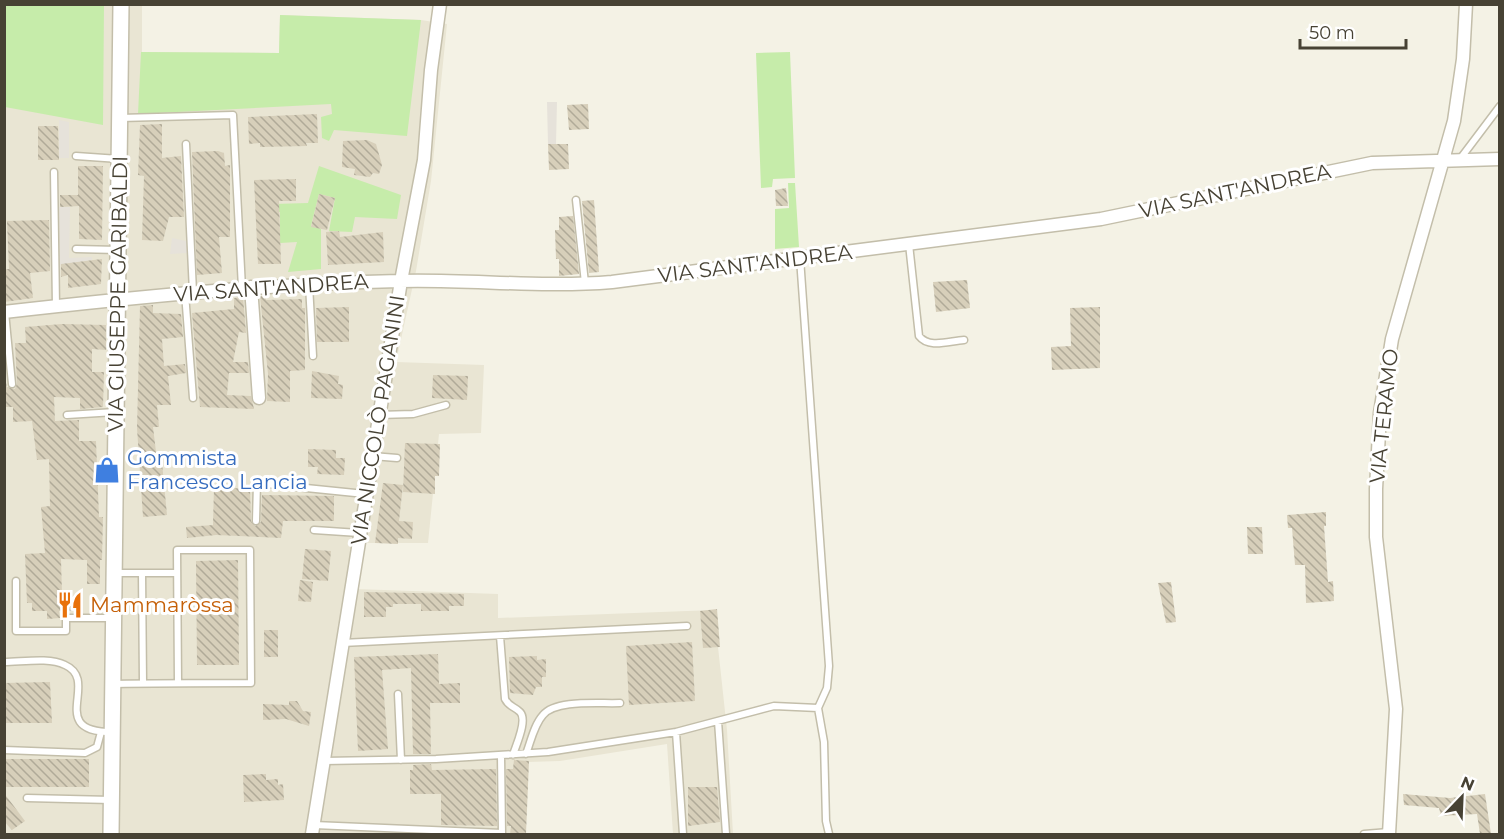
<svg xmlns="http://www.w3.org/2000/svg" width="1504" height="839" font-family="Montserrat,sans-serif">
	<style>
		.residential { fill: #e9e5d3 }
		.industrial { fill: #e6e2da }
		.grass { fill: #c6ecaa }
		.building { fill: url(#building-back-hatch) }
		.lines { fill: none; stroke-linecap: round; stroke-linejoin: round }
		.service-casing { stroke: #c3beaa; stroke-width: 9 }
		.minor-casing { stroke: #c3beaa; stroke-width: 15 }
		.tertiary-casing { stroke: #c3beaa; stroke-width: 18 }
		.service { stroke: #fff; stroke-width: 6 }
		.minor { stroke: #fff; stroke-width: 12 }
		.tertiary { stroke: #fff; stroke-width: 15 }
		.labels { text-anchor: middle; stroke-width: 6; stroke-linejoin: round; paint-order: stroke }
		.street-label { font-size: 21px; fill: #474234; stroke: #fff }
		.shop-label { font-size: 21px; fill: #366cbe; stroke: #fff; text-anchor: start }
		.food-label { font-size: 21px; fill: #c56008; stroke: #fff; text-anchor: start }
	</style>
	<defs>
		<pattern id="building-back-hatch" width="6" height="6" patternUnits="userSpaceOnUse" patternTransform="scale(1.5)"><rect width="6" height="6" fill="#d7cfba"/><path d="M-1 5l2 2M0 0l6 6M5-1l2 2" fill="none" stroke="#b0aa98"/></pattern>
	</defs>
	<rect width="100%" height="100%" fill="#f4f2e5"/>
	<path class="residential" d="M5,5H142V52L279,53L280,15L421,20L447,24L431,181L416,271L396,362L484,365L481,433L439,434L428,543H363L355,589L498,594V618L714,610L727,730L733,834H673L667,744L560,761L528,762L525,834H5Z"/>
	<path class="industrial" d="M547,102H557L556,144H548Z
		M59,120L69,122V158H59Z
		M59,207H70L69,258L92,257V260L60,265Z
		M172,238L186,241L187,253L170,254Z"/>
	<path class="grass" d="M4,5H104L103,125L5,107Z
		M280,15L421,20L407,136L334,130L329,141L322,138L321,117L332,114L331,104L138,114L141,52L279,53Z
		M790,52L795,178L773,179L772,187L761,188L756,53Z
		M319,166L401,195L397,219L355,217L352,232L329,231L335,198L319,194L311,226L321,229V269L288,272L297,242L280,243V212H273V204L308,203Z
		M788,183H795L799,247L775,249V209L789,208Z"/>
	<path class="building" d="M588,104L589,129L569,130L567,105Z
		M317,114L318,143H306L307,146L260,147V143L249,144L248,117Z
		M162,124V158L181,156L184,217H169L163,241L142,240L144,176L138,175L140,125Z
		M38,126H58L59,160H38Z
		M367,140L376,144L382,165L379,174L373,173L370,177L354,175L355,169L342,167L343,141Z
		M548,144H568L569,169L549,170Z
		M218,151L224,153L225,166L230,165V237H219L222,273L197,275L192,152Z
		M78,166H103L102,240L79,239V206L60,207V195H78Z
		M296,179V201H279L281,264H258L254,180Z
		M786,188L788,206H776L775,190Z
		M319,194L335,198L327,230L311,227Z
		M594,200L599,272L589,273L582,201Z
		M573,216L579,274L559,276V259H556L555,230H559V217Z
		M49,220L50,271L30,273L33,298L4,302V269H9L7,221Z
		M339,231L340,237L383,232L384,262L328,265L326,232Z
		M102,259L101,284L68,288V275L61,277V264Z
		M967,280L970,308L936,312L933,282Z
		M260,296H266V300L302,299V308H305V370L290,371V402L267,401L268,374Z
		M243,297L246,333L239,332L233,362H248L249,373H229L227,395L251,396L254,409L200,407L192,313L234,309V298Z
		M153,305V313L181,314L183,337L162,339L164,366L185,364L186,373L168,376L171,405H157L159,427H153L156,452H161L167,515L143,517L137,428L140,306Z
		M349,307V342H317L316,308Z
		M1100,307V368L1052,370L1051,347L1071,346L1070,308Z
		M62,324L106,325V350L92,349V372H104L103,407L80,409V398L54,397L55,421L79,420V441H96L99,517H103L102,560H100V584H87V560L61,559L62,594L65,593V599L71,598L72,611H59L60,618L47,619V611H32V603H27L25,554L45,553L41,507L50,506L49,459L37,460L32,421L13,422V407H4V373L7,387L15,389L17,383L15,343H26L25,327Z
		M312,371L339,376L338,384L343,385L342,399L311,398Z
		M433,375L468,376L467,400L432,398Z
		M405,443L440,444L439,476H435V494L403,492Z
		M308,449L336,450V458H345L344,475L317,474L318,467H308Z
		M383,483L403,485L399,521L413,522L412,539L398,538V544L375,543Z
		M214,487L250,489L251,521L255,526L261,522L262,495L334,496V521H283L281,538L216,535L187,538L186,527L213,525Z
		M1326,512V526H1324L1328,582L1333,581L1334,601L1306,603L1305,565H1295L1292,528H1288L1287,515Z
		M1247,527H1262L1263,554H1248Z
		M305,549L331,551L328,581L302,579Z
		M238,560L239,665H197L196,561Z
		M300,580L313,582L311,602L298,601Z
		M1171,582L1176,622L1166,623L1158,583Z
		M364,592L464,594V606H449V611H421V604H393V607H386V617H364Z
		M717,609L720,647L703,648L700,611Z
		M264,630H278V657H264Z
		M692,642L695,701L629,705L626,646Z
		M438,654L439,684L460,683V703H430L431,754H413L411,668L382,670L388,749L358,751L354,657Z
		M537,656V660L546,659V677H542V687H536L533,695L510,693L509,657Z
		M50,682L52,723H4V683Z
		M289,701H297L303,711L311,712L309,726L286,719L263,720V704L289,705Z
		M6,759H89V787H6Z
		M514,760L529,761L526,834H510L511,826H507L506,769H513Z
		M431,764L432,770L496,769L497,826L441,825V794H410V770H413V765Z
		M266,774V780L278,779V785L283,784L284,800L244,802L243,775Z
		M688,787H717L720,822L688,826Z
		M4,793L25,821L12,830L4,821Z
		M1403,794L1450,798L1485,794L1491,834H1480L1477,814L1441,816L1439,808L1404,805Z"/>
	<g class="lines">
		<g class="service-casing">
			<path id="service" d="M120,118L233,115L242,288
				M186,144L193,292
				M76,156L119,159
				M1460,159L1500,106
				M54,172L56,306
				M576,200L585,283
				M909,244L919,336C929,349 949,341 964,340
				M76,249L118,250
				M309,285L313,356
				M185,293L193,398
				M5,312L12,384
				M67,415L115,412
				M379,415L413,414L446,405
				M372,456L397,458
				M256,521L257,483L365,494
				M314,530L359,533
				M115,573H177
				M142,573L143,683
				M16,581V631H66V618H113
				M500,636L505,699C509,707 514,706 520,712C528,720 516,745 513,755
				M342,643L687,626
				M4,662C22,662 49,657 65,665C101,681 45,732 112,732
				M114,684C159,683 205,683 251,683L250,550H177L178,683
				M398,694L401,760
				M818,708L824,742L826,821L829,834
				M718,721L726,834
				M676,732L683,834
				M4,750L85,753L97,747L101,732
				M526,754C531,741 534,725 543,715C556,699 600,704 620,703
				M324,761L436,759L548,752L676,732L774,706L818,708L827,688L829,666L800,258
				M27,798L111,800
				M314,825L502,833L501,756
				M1364,834L1389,832"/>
		</g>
		<g class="minor-casing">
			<path id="minor" d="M251,287L259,398
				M4,312C136,297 267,284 399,281C470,279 541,288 612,282L1101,219L1372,163L1500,159
				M312,834L401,281L424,160L431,70L440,4
				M1389,834L1396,709L1376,537V489L1380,413L1392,339L1454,121L1463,59L1466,4"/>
		</g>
		<g class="tertiary-casing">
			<path id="tertiary" d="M111,834L121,4"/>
		</g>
		<use href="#service" class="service"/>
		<use href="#minor" class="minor"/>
		<use href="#tertiary" class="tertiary"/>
	</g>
	<defs>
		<g id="shop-bare" transform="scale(2.07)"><path d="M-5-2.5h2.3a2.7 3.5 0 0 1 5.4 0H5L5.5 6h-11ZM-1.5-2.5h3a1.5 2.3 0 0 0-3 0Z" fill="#3f7fe0" stroke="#fff" stroke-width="2.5" paint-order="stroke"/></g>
		<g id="restaurant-bare" transform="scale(2.07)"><path d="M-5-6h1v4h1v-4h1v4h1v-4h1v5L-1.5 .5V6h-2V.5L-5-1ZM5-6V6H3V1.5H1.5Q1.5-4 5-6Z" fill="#e8710a" stroke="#fff" stroke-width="2.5" paint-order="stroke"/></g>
	</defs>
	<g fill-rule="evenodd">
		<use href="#shop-bare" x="107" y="470"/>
		<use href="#restaurant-bare" x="70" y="605"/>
	</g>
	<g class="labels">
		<g class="street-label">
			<text transform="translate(1235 191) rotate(-12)" y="7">VIA SANT'ANDREA</text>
			<text transform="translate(755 264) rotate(-7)" y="7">VIA SANT'ANDREA</text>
			<text transform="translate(271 288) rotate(-4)" y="7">VIA SANT'ANDREA</text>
			<text transform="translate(118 294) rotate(-89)" y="7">VIA GIUSEPPE GARIBALDI</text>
			<text transform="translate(1384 416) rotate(-84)" y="7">VIA TERAMO</text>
			<text transform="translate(378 420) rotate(-81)" y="7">VIA NICCOLÒ PAGANINI</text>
		</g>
		<g class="shop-label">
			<text x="127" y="465">Gommista<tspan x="127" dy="24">Francesco Lancia</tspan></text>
		</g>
		<g class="food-label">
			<text x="90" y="612">Mammaròssa</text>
		</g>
	</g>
	<rect width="1504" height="839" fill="none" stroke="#474234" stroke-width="12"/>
	<g transform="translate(1462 797) rotate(23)" stroke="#ffffff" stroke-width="4.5" paint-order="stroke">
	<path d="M0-4.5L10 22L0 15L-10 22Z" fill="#474234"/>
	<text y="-9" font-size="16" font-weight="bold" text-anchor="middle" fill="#474234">N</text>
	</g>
	<path d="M1300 39v9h106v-9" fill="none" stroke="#474234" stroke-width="3"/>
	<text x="1309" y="39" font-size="18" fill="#474234" stroke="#ffffff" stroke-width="4.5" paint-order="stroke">50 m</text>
</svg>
